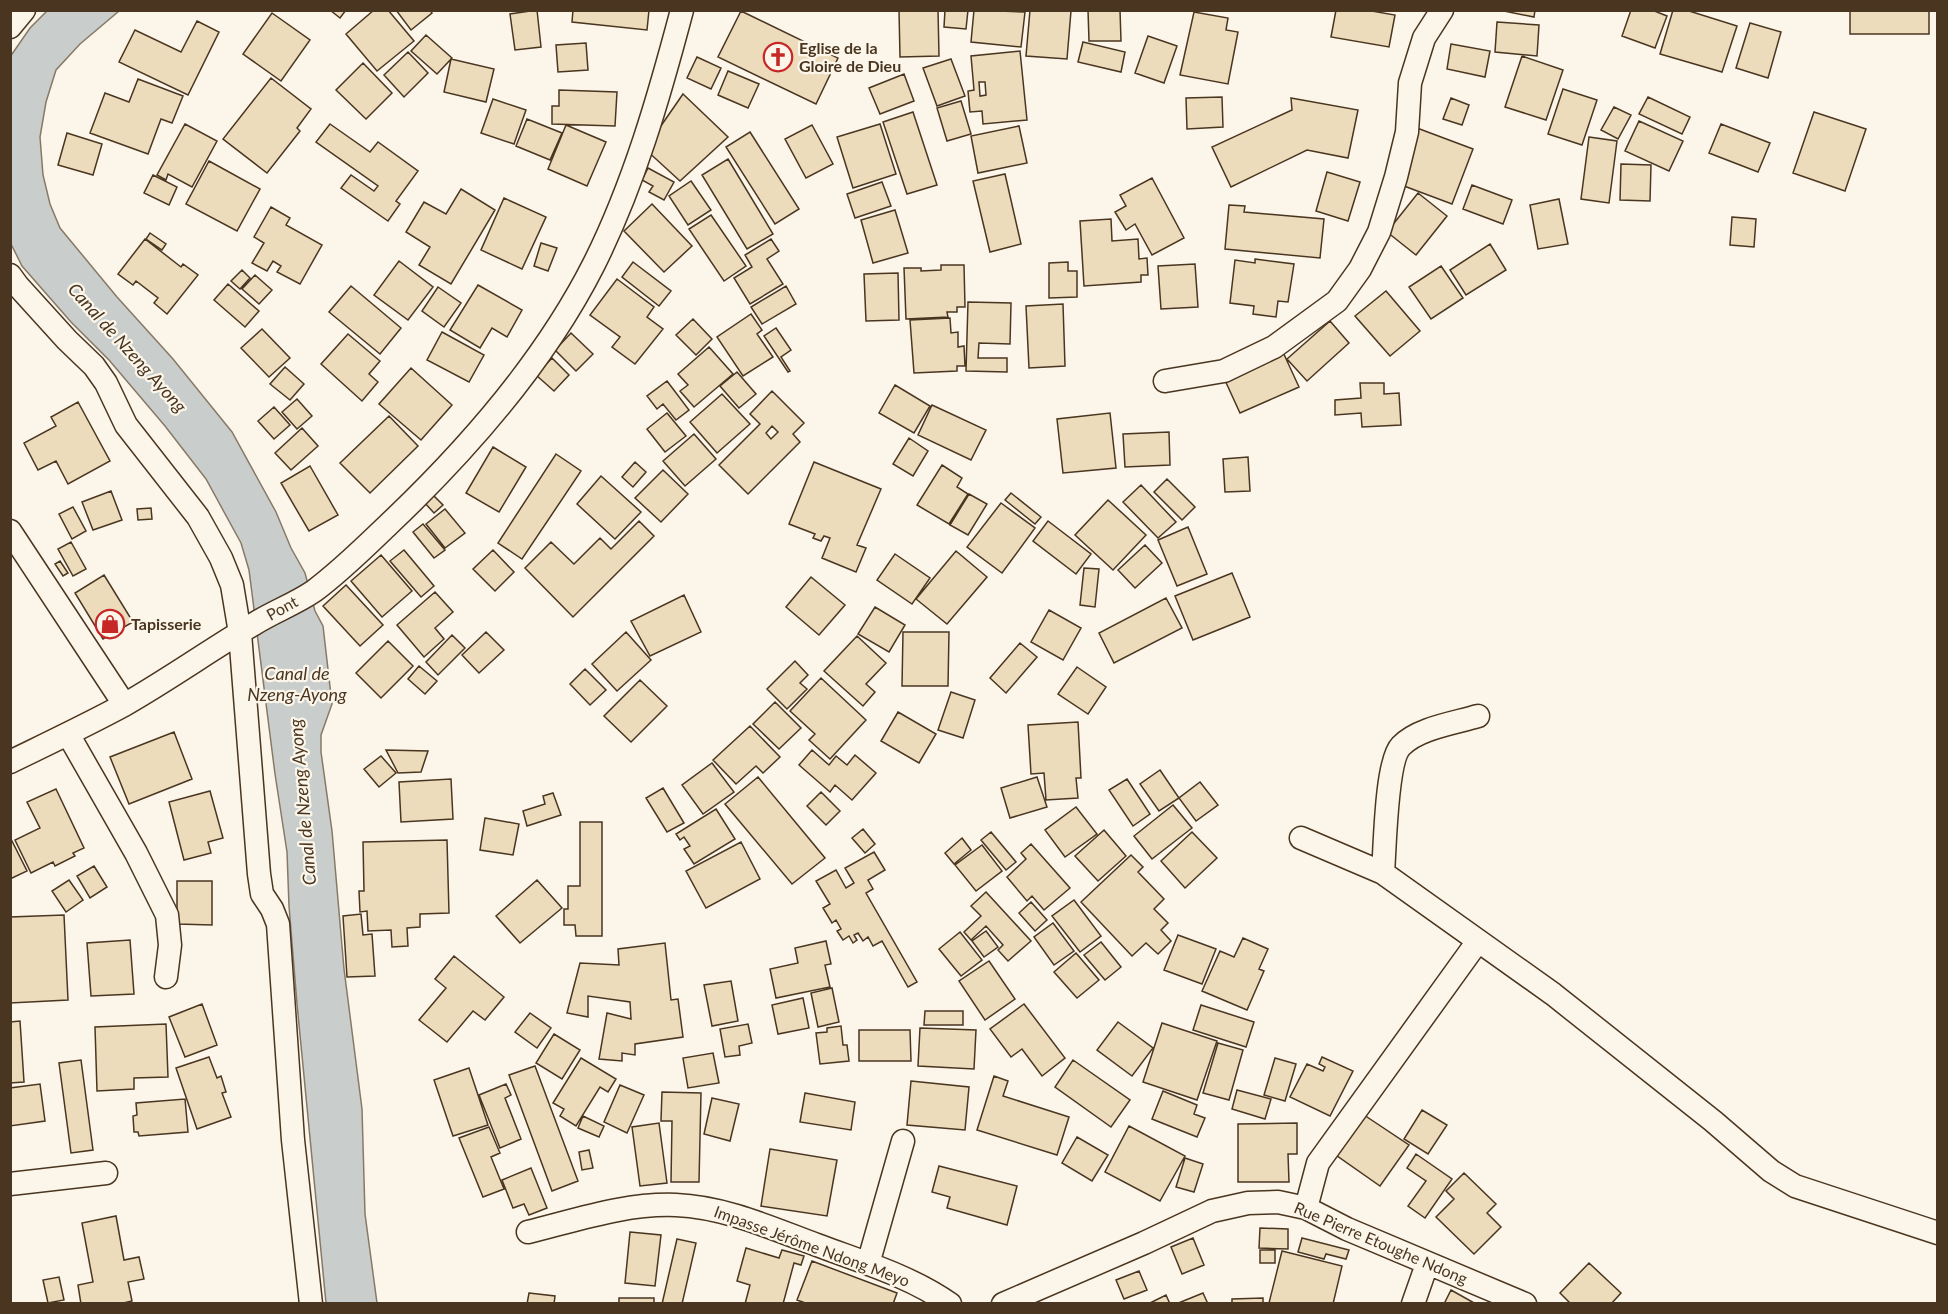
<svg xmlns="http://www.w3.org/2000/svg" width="1948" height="1314" font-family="Lato,sans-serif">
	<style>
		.water { fill: #c9cecd; stroke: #887966; stroke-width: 1.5 }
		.building { fill: #ecdcbc; stroke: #4a3520; stroke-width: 1.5; fill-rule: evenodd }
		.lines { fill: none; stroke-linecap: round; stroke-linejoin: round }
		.street-casing { stroke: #4a3520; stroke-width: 25 }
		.street { stroke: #fbf6e9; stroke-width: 22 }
		.labels { text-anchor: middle; stroke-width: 4.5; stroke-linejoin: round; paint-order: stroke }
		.poi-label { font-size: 16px; font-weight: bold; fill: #4a3520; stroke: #fbf6e9; text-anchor: start }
		.street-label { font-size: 16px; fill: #4a3520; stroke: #fbf6e9 }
		.water-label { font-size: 18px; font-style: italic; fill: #4a3520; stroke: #fbf6e9 }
	</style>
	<rect width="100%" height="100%" fill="#fbf6e9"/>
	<path class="water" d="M47,11H119L80,44L56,70L46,102L40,137L43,175L50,204L60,228L117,297L173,359L232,432L276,512L291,548L305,573L315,611L323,626L332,704L321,735V752L332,831L344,969L362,1109L365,1214L377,1303H326L297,1004L289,906L287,852L275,774L249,570L241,543L206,479L165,426L109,360L71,322L22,266L10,242V57L30,28Z"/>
	<path class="building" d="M330,10H346L340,18Z
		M374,10H388L414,41L377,71L346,34Z
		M396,10H430L432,13L411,30Z
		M537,10L541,47L515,50L510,14Z
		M573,10H649L647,30L572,22Z
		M899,10H938L939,56L900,57Z
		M945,10H968L966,29L944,27Z
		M974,10L1025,12L1021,47L971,42Z
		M1030,10L1071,11L1067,59L1026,56Z
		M1088,10H1120L1121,41H1089Z
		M1336,10H1366L1395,15L1389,47L1331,37Z
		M1499,10H1535L1534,17Z
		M1631,10H1652L1667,16L1655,48L1622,36Z
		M1673,10H1686L1737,26L1722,72L1660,54Z
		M1850,10H1929V34H1850Z
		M741,11L838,58L816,104L718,57Z
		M1194,12L1228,18L1226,30L1238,32L1228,84L1180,75Z
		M272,13L310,40L281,81L243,54Z
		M197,21L219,32L188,95L119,62L135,30L181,52Z
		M1497,22L1539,25L1537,56L1495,52Z
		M1750,23L1781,32L1768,78L1736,68Z
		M426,35L452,58L437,74L411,51Z
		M1148,36L1177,46L1164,83L1135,73Z
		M1083,42L1125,52L1121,72L1078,62Z
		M586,43L588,70L558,72L556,45Z
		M1451,44L1490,51L1485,77L1447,69Z
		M1020,51L1027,120L983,124L982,111L970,112L968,91L974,90L971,56ZM979,82H985L986,95L980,96Z
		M408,52L428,73L404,97L384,75Z
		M1522,56L1563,70L1546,120L1505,107Z
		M697,57L721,68L711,89L687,78Z
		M451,59L494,69L486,102L444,92Z
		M951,59L965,96L937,106L923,68Z
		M363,63L392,93L366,119L336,90Z
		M728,71L759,84L748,108L718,95Z
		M904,74L914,101L880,114L869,88Z
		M271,78L311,109L297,128L300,131L267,173L223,139Z
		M138,79L183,96L172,123L161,119L148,154L90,133L105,93L129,102Z
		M1563,89L1597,100L1582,145L1548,134Z
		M559,90L617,92L615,126L552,124V106H559Z
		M683,94L728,137L680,181L645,149Z
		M1222,97L1223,127L1187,129L1186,98Z
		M1648,97L1690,117L1682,134L1639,114Z
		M1291,98L1358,110L1348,158L1307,150L1231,187L1212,147L1292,110Z
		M1451,98L1469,105L1462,125L1443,119Z
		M493,99L526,110L514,144L481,133Z
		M961,101L971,134L947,141L937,108Z
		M1614,107L1631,115L1618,139L1601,130Z
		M913,112L937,185L907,194L883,122Z
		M1814,112L1866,129L1845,191L1793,173Z
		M527,119L562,133L550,160L516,146Z
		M1639,121L1683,141L1669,171L1625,151Z
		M185,124L217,141L192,187L168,174L166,180L157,175Z
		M330,124L370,152L378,142L418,171L396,201L400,204L388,221L341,188L351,175L374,191L378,186L316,142Z
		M880,124L896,174L853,188L837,137Z
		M1721,124L1770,143L1758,172L1709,153Z
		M566,125L606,142L587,186L548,169Z
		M812,125L833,164L806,178L785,139Z
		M1019,126L1027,163L978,173L971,136Z
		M1417,128L1473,149L1452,204L1396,183Z
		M750,132L799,209L775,224L726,147Z
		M67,133L102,144L93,175L58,165Z
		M1589,137L1617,141L1609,203L1581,199Z
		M728,159L773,234L747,249L702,175Z
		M209,161L260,189L237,231L186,204Z
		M1621,164L1651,165L1650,201L1620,200Z
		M648,168L674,182L664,200L649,192L653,186L642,180Z
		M1327,172L1360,182L1348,221L1316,211Z
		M1005,174L1021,244L990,252L973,181Z
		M153,175L177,187L169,205L144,193Z
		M1152,178L1184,238L1152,255L1135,224L1126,230L1115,212L1126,206L1120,195Z
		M691,181L711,210L688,225L669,196Z
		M882,182L891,206L855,218L847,194Z
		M1472,185L1512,200L1503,224L1463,209Z
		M461,189L495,210L451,284L419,265L430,247L406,232L424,202L446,214Z
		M1418,193L1447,216L1416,255L1387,232Z
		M504,198L546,217L522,269L481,250Z
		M1559,199L1568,244L1538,249L1530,205Z
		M652,204L692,246L664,272L624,231Z
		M1229,205L1245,206L1244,212L1324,219L1320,258L1225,249Z
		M271,207L290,218L286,225L322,245L300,284L277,272L281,266L273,261L267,271L252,263L264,243L254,237Z
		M895,210L908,253L873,263L861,220Z
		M711,215L746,266L724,281L689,229Z
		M1732,217L1756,219L1754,247L1730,245Z
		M1111,219L1112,241L1138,239L1139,259L1147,258L1148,275H1141V282L1084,286L1080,221Z
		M150,233L166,244L162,250L146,239Z
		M145,239L181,267L183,264L198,275L167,314L154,303L158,298L136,281L133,285L118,274Z
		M771,239L779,251L767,259L783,284L750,304L734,278L752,267L745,255Z
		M541,243L557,248L548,271L534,266Z
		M1490,244L1506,270L1466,295L1450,270Z
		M1255,259L1294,264L1288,302L1278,301L1276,317L1253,314L1254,306L1230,303L1235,260L1255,263Z
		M399,261L433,287L408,320L374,295Z
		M633,262L671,291L659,306L622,277Z
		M1068,262V271H1077V297L1049,298V263Z
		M1195,264L1198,307L1161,309L1158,266Z
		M941,265H964L965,307H957V312H947L948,317L906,319L904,268H921V271L941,270Z
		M1441,266L1463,298L1431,319L1409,287Z
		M242,270L250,278L240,289L231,281Z
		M898,273L899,320L866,321L864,274Z
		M255,275L272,290L259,304L242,289Z
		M617,279L654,307L647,317L663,329L635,364L612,347L620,337L590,315Z
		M228,284L259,311L245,327L214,300Z
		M478,285L522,310L507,337L492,328L480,348L450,330Z
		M351,286L401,328L380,354L329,312Z
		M786,286L796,304L762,324L751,307Z
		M438,287L461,303L444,327L422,311Z
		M1386,291L1420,331L1390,356L1355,316Z
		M968,302L1011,303L1010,344L979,343L978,358H1007V372L966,371Z
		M1063,304L1065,366L1029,368L1026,306Z
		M751,314L762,330L757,334L773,357L743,376L717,337Z
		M950,318L951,333L958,332V347L964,346L965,366H957V371L914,373L910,320Z
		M693,319L712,339L696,355L676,335Z
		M1330,321L1349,343L1307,381L1287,359Z
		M776,328L791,350L781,357L790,371L788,372L764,336Z
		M262,329L290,358L269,377L241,348Z
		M442,332L484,355L469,382L427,360Z
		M571,333L593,354L576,371L555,350Z
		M348,334L380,361L369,374L378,382L362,401L321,364Z
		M709,347L733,374L694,407L680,391L688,385L678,374Z
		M1282,350L1299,387L1240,413L1223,376Z
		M552,358L569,375L554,391L536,375Z
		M285,367L304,384L290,400L270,384Z
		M411,368L452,405L421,440L379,404Z
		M737,372L756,394L739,408L720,386Z
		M667,381L689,410L676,420L663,404L657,409L647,396Z
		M1360,383H1384V394L1399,393L1401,425L1362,427L1361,413L1335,415V400L1361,398Z
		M895,385L930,406L914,433L879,413Z
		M772,391L804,423L793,434L800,442L748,494L719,465L760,424L750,414ZM772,426L778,432L771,439L766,433Z
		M722,394L750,424L717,453L690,422Z
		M297,399L312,416L297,429L282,412Z
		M78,402L110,461L68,484L56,461L38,470L24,443L56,426L51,417Z
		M932,405L986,430L971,460L918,435Z
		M274,407L290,425L274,439L258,421Z
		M667,413L686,436L665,452L647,429Z
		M1110,413L1116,468L1063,473L1057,419Z
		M389,416L418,446L370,493L340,463Z
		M302,428L318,446L291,470L275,453Z
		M1169,432L1170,465L1125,467L1123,434Z
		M694,434L716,459L685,486L663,461Z
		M909,438L928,451L913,476L893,464Z
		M493,447L526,467L499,512L466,493Z
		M556,454L581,471L522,559L498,543Z
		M1248,457L1250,491L1225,492L1223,459Z
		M635,462L646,472L633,487L622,477Z
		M814,462L881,489L857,545L866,548L856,572L822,558L830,538L824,536L821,541L813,538L815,534L789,524Z
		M942,465L962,478L957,487L968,494L949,524L917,505Z
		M310,466L338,515L309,531L281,483Z
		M663,470L688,494L661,522L635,498Z
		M601,476L641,512L615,539L577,504Z
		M1167,479L1195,507L1182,520L1154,492Z
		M1141,485L1176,522L1158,538L1123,502Z
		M111,491L122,520L93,530L82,502Z
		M1011,493L1041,517L1035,524L1005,500Z
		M432,494L443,505L434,513L424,502Z
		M969,494L987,504L968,535L950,525Z
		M1108,500L1146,535L1113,570L1075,535Z
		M1001,503L1035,528L1002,573L967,547Z
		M73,507L86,531L72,539L59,514Z
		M151,508L152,519L138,520L137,509Z
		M445,509L465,533L445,548L426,524Z
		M639,521L654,536L573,617L525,568L551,542L574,564L600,538L611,549Z
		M1048,521L1091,554L1076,574L1033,541Z
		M423,524L445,550L434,558L413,532Z
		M1188,527L1207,574L1177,586L1158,540Z
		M71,542L86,569L73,576L58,549Z
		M1145,545L1162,563L1135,588L1118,570Z
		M404,550L434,586L421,597L390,561Z
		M493,550L514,572L495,591L473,569Z
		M956,551L987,577L947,624L916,599Z
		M895,554L930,578L912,604L877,580Z
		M381,555L412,591L382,617L351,581Z
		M60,561L68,573L63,576L55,564Z
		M1084,568L1099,569L1095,607L1080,605Z
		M1232,573L1250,617L1193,640L1175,596Z
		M104,575L133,622L103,639L75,593Z
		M811,577L845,605L819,635L786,607Z
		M346,585L383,625L360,646L323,606Z
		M435,592L453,612L435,628L444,639L424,657L397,625Z
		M684,595L701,632L650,656L631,621Z
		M1166,598L1182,628L1114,663L1099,633Z
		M875,607L905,625L889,652L858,634Z
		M1049,610L1081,628L1063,660L1031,642Z
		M486,632L504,650L479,673L462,655Z
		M626,632L651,660L617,691L592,664Z
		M903,632H949L948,686H902Z
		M452,635L465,648L438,675L426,662Z
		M857,636L886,663L866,684L875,692L863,706L824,671Z
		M388,641L413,666L381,698L356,673Z
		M1020,643L1037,657L1006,693L990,678Z
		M795,661L808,675L800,683L807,689L787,709L767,689Z
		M419,666L437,681L425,694L408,679Z
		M1077,667L1106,687L1088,714L1058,694Z
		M585,669L606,690L590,705L570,684Z
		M821,678L866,720L830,759L809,740L815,734L790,711Z
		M640,680L667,706L631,742L604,716Z
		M951,692L975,700L963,738L938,730Z
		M775,702L801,728L779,749L753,724Z
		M898,712L936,734L919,763L881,741Z
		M1078,722L1081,778H1076L1078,798L1046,800L1044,773L1031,774L1028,725Z
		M750,726L780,757L763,773L756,766L736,784L713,760Z
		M174,732L192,779L129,804L110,757Z
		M386,750L428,751L421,772L398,773Z
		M812,750L829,765L836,756L847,765L855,755L876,773L852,800L835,785L830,792L799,765Z
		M381,756L396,773L379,787L364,769Z
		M712,763L734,792L703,814L682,785Z
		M1160,770L1179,798L1159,811L1140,784Z
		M758,777L825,858L792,884L725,804Z
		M1037,777L1047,807L1010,818L1001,788Z
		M451,779L453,819L401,822L399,782Z
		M1127,779L1150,814L1133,826L1109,790Z
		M1200,782L1218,805L1196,821L1179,798Z
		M663,788L684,823L667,832L646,798Z
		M56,789L84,848L73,853L75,856L55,866L53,862L31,873L15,840L40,828L27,802Z
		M210,791L223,838L208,842L211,853L184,860L169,802Z
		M821,792L840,811L826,825L807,806Z
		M553,793L561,815L527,826L523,811L545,804L543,796Z
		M1173,805L1192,828L1152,859L1134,836Z
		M1076,807L1097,834L1065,857L1045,830Z
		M716,809L735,839L694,864L684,849L690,846L684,837L680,840L676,834Z
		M485,818L519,824L513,855L480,850Z
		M580,822H602V936H576L575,925H564V909H568V886H580Z
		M863,829L875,844L865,853L852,838Z
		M1104,830L1126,856L1098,881L1075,856Z
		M991,832L1016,862L1006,870L981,840Z
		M1192,832L1217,858L1185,888L1161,861Z
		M10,837L27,871L10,879Z
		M962,838L971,850L954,864L945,853Z
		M447,840L449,913L420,914V927L407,928L408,946L392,947L391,930L368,931L367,911L360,912L359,891H364L363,842Z
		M741,842L760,879L706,908L686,871Z
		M1031,844L1070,888L1044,910L1032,896L1027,901L1007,877L1026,859L1021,853Z
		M982,845L1002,871L976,891L955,865Z
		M874,852L885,870L868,880L873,889L866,893L917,982L908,987L882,941L873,946L868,937L863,941L858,933L854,935L857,940L853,943L849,936L843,940L837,931L841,929L836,920L832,923L823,908L830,904L816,881L836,870L846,888L854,883L845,868Z
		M1131,855L1143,867L1138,872L1164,899L1154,909L1168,923L1161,930L1171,941L1158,954L1146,943L1132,956L1081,902Z
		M94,866L107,887L90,898L77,876Z
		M69,880L83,900L66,912L52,891Z
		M537,880L562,908L520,943L496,916Z
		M177,881H212V925L177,924Z
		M986,892L1031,941L1008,961L998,950L1003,945L986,926L971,940L964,932L981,916L971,906Z
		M1074,900L1101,936L1080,952L1052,916Z
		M1031,902L1047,920L1035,931L1019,913Z
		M361,914L363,935L372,934L375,976L347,977L343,916Z
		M64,915L68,1000L10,1003V917Z
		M1053,923L1074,951L1054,965L1034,937Z
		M986,931L998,947L984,957L972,941Z
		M960,932L982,960L961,976L939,949Z
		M1178,935L1216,949L1202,984L1164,970Z
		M1243,938L1268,949L1259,969L1264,971L1247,1010L1202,991L1220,951L1234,957Z
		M130,940L134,994L91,996L87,943Z
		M826,941L831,964L825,965L830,987L776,998L770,969L798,963L795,948Z
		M1101,942L1121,967L1105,980L1084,955Z
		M665,943L671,1000L678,999L683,1037L635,1044V1055L622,1053V1061L599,1059L607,1013L631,1019L630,1002L588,996V1017L567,1013L580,963L619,965L618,949Z
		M1076,953L1099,980L1077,998L1054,972Z
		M454,956L504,997L485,1020L473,1011L447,1042L419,1020L446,988L435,979Z
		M989,961L1015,999L985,1020L959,981Z
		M731,981L738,1021L712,1026L704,985Z
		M832,988L839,1022L818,1027L811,993Z
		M803,998L809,1028L778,1034L772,1005Z
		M202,1004L217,1045L185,1057L169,1017Z
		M1024,1004L1065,1058L1042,1076L1022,1049L1011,1057L990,1029Z
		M1201,1005L1254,1022L1246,1047L1193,1030Z
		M925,1011H963V1025H924Z
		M530,1013L551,1028L537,1048L515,1032Z
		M20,1021L24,1082L10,1083V1022Z
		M1118,1022L1153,1048L1132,1076L1097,1050Z
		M1162,1023L1217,1041L1197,1100L1143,1082Z
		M166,1024L168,1077L134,1078V1089L97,1091L95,1027Z
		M748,1024L752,1043L739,1046L740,1055L725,1057L720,1029Z
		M841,1026L843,1045H847L849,1061L820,1064L816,1033L827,1032V1028Z
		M920,1028L976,1030L974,1069L918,1066Z
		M859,1030H910L911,1061H859Z
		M554,1034L580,1050L562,1079L536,1063Z
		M1218,1043L1243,1050L1229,1100L1203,1093Z
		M713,1053L719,1083L688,1088L683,1058Z
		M209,1057L217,1078L221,1076L226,1092L222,1093L231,1117L197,1129L176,1068Z
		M1322,1057L1353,1071L1330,1116L1290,1097L1307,1064L1323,1071L1325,1067L1319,1064Z
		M581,1058L616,1079L608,1092L600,1087L576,1126L560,1116L564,1109L553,1103Z
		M1275,1058L1296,1064L1285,1101L1264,1095Z
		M81,1060L93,1150L71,1153L59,1063Z
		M1073,1060L1130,1100L1111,1127L1055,1087Z
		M535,1066L578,1181L552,1191L509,1075Z
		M469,1068L488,1125L453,1136L434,1080Z
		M994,1076L1008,1081L1003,1096L1069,1117L1057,1155L977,1130Z
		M911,1081L969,1087L965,1130L907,1125Z
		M40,1084L45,1121L10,1126V1088Z
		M506,1084L511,1095L505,1098L521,1139L500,1148L479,1095Z
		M620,1085L644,1095L627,1133L604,1122Z
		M1237,1090L1271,1099L1265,1119L1232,1109Z
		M1163,1091L1197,1105L1194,1114L1205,1118L1197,1137L1152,1119Z
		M662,1092L701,1093L699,1182H671L672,1121H661Z
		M805,1093L855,1102L851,1130L800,1122Z
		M712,1098L739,1104L730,1141L704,1134Z
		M185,1099L188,1132L139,1136L138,1132H134L133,1116L137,1115L136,1103Z
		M1422,1110L1447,1125L1428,1154L1404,1139Z
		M1361,1113L1409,1145L1380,1186L1333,1153Z
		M583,1116L604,1126L599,1137L578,1128Z
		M659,1123L667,1183L640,1186L632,1127Z
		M1297,1123V1154H1288L1289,1182H1238V1124Z
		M1129,1126L1185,1156L1160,1201L1105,1172Z
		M489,1127L500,1153L491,1157L504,1189L483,1197L459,1138Z
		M1077,1137L1108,1155L1092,1181L1062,1163Z
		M770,1149L837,1160L827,1216L761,1206Z
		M589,1150L593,1168L582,1170L579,1152Z
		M1416,1154L1452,1179L1425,1218L1408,1206L1426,1181L1407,1168Z
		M1185,1158L1203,1164L1194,1192L1176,1187Z
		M939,1166L1017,1186L1007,1225L947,1208L950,1197L932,1192Z
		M531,1168L547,1208L529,1215L524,1204L513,1208L502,1180Z
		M1464,1173L1496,1204L1487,1213L1501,1227L1474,1254L1436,1217L1454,1199L1446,1191Z
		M116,1216L124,1260L139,1257L144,1279L128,1282L132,1301L119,1304H81L78,1285L93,1282L82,1223Z
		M1260,1228L1288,1229V1249L1259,1248Z
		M630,1232L661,1235L655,1286L625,1283Z
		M1193,1238L1204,1265L1182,1274L1171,1247Z
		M1302,1238L1349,1250L1346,1259L1326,1254L1324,1259L1298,1252Z
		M677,1239L696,1243L682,1304H662Z
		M746,1248L779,1258L782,1250L804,1256L801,1265L794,1263L783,1304H745L750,1285L737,1281Z
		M1260,1250H1275V1263H1260Z
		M1282,1251L1342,1266L1333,1304L1269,1303Z
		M812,1261L897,1293L893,1304H808L797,1300Z
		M1589,1263L1621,1293L1611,1304H1571L1560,1293Z
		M1139,1271L1147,1290L1124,1299L1116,1280Z
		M59,1277L64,1300L48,1303L43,1280Z
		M1451,1290L1476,1304H1444Z
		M529,1293L555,1296L554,1304H527Z
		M1203,1293L1208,1304H1176Z
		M1166,1295L1170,1304H1148Z
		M619,1298H654V1304H619Z
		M1263,1298V1304H1232V1299Z"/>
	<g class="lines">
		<g class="street-casing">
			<path id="street" d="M10,27L24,10
				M10,275L18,286L67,340L94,366L106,383L126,425L198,517L221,558L232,585L240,633L259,874L262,894L272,909L278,924L293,1140L311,1304
				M1165,381L1224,371L1274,347L1337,301L1360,269L1379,232L1396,177L1407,132L1410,83L1424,38L1442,10
				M10,531L124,704
				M68,734L136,853L167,915L170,945L166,977
				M10,762C49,743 87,725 124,705C168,680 210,650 254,624C273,612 295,604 314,591C341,571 365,547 389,524C467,450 545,361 594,264C634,184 659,97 682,10
				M1301,838L1383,873L1553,994L1713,1121L1771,1171L1795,1186L1938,1233
				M1383,873C1385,848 1386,761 1401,746C1418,728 1455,723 1478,716
				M10,1184L106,1173
				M1306,1208L1318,1163L1478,941
				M528,1232C577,1220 626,1203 676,1205C725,1207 771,1228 817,1245C862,1262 910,1276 950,1304
				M868,1264L903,1141
				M1003,1304L1144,1243L1212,1211L1248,1203L1278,1202L1306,1208L1347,1229L1525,1304
				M1413,1304L1427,1264"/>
		</g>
		<use href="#street" class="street"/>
	</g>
	<defs>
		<g id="church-ring" transform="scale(1.5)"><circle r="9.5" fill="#fbf6e9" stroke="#c62828" stroke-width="1.5"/><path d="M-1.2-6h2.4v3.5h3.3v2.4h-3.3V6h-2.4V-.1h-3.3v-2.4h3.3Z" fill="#c62828"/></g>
		<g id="shop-ring" transform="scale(1.5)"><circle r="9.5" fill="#fbf6e9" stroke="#c62828" stroke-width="1.5"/><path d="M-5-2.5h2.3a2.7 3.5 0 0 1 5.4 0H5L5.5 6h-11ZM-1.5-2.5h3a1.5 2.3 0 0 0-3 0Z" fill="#c62828"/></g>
	</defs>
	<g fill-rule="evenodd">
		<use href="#church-ring" x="778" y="57"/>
		<use href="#shop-ring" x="110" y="624"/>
	</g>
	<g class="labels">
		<g class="poi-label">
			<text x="799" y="54">Eglise de la<tspan x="799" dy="18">Gloire de Dieu</tspan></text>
			<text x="131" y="630">Tapisserie</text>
		</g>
		<g class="street-label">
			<text transform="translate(282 608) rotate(-29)" y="6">Pont</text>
			<text transform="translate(1381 1243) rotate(23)" y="6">Rue Pierre Etoughe Ndong</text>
			<text transform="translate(812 1246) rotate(20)" y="6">Impasse Jérôme Ndong Meyo</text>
		</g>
		<g class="water-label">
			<text transform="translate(127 348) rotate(48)" y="6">Canal de Nzeng Ayong</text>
			<text x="297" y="680">Canal de<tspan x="297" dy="21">Nzeng-Ayong</tspan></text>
			<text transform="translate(303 802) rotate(-95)" y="6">Canal de Nzeng Ayong</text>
		</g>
	</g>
	<rect width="1948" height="1314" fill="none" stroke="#4a3520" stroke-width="24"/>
</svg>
